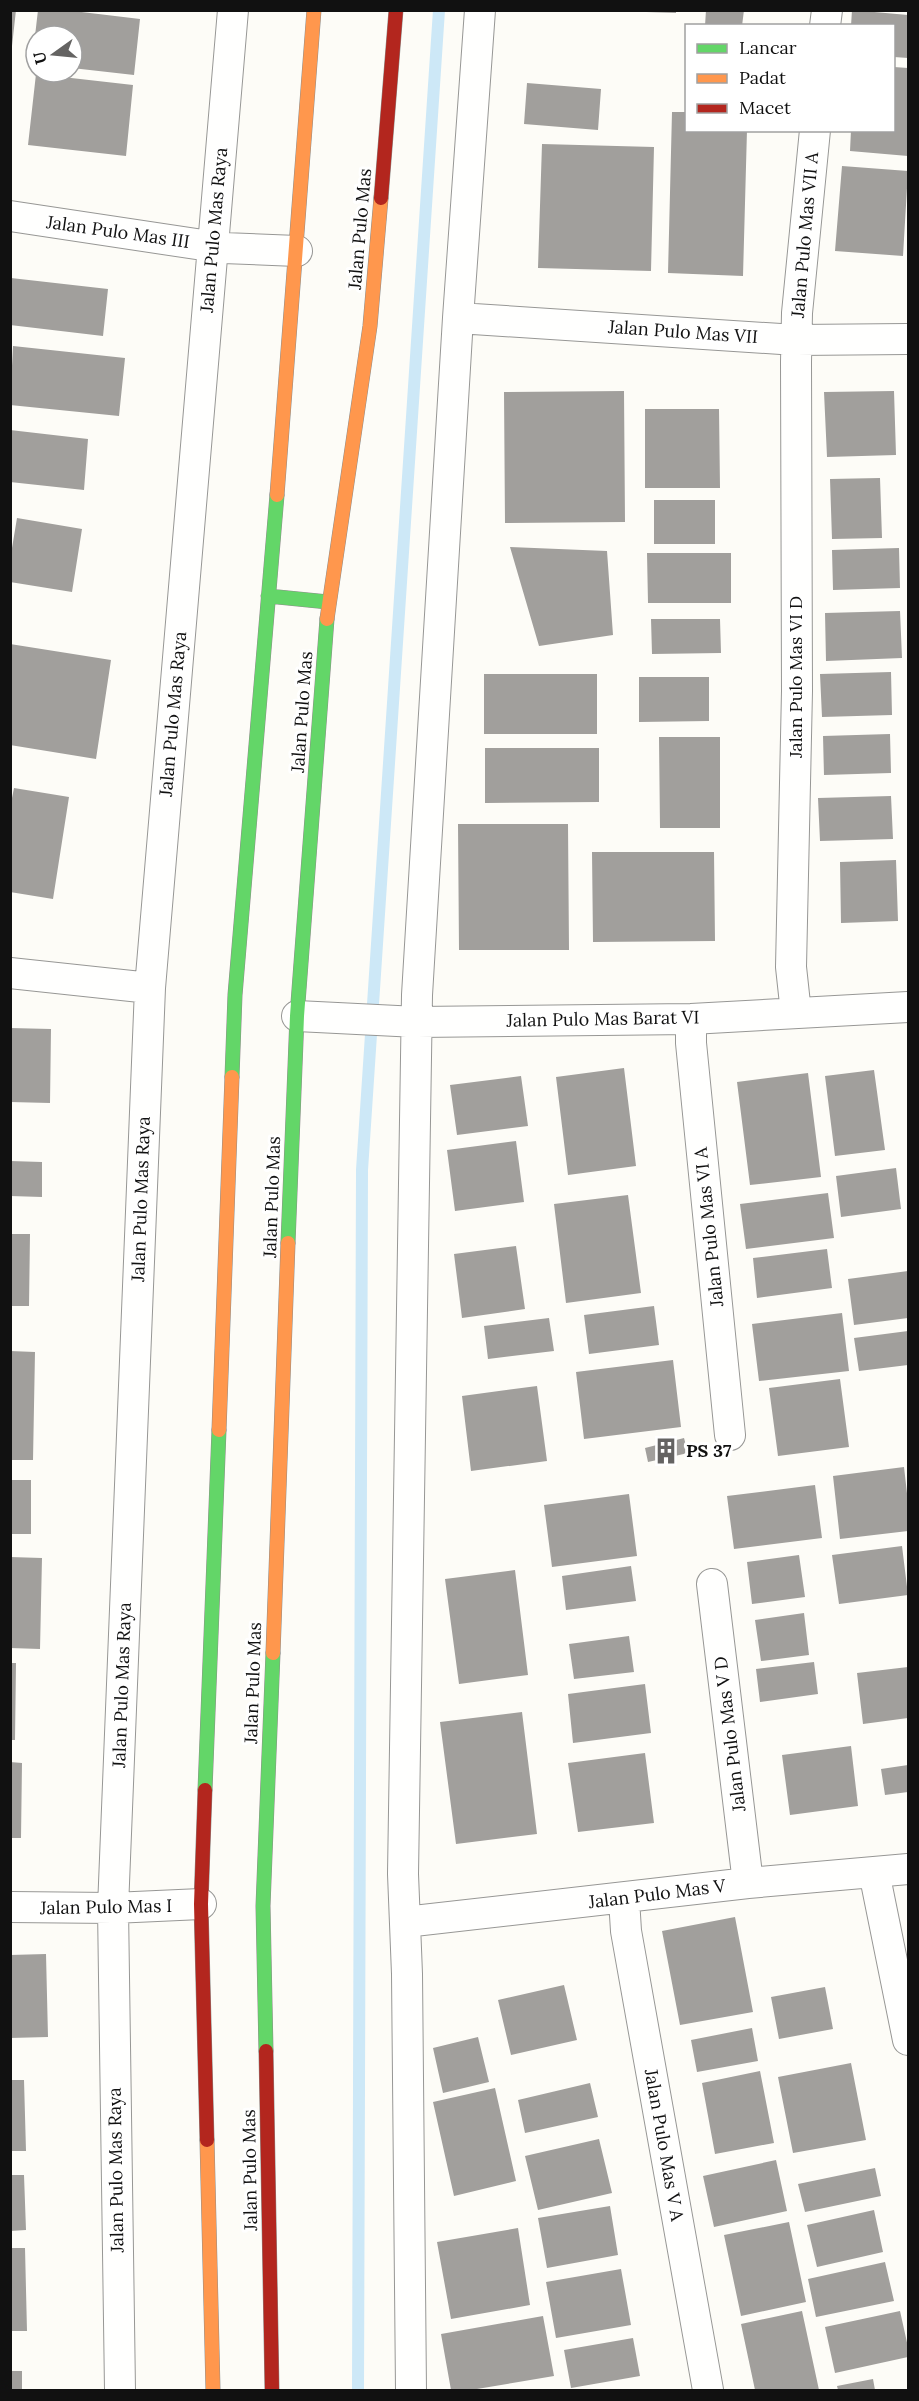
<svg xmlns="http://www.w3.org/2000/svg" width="919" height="2401" font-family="Lora,serif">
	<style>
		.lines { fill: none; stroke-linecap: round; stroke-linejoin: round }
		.stream { stroke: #cde8f7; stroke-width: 12 }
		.building { fill: #a19f9c }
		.street-casing { stroke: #979795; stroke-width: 32 }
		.fast-casing { stroke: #8e8d8b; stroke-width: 15 }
		.slow-casing { stroke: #8e8d8b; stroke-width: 15 }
		.jam-casing { stroke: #8e8d8b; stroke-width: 15 }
		.street { stroke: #fffffe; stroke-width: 30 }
		.fast { stroke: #63d668; stroke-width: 14 }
		.slow { stroke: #ff974d; stroke-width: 14 }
		.jam { stroke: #b3261e; stroke-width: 14 }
		.labels { text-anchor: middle; stroke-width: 6; stroke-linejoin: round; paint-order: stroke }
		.street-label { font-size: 18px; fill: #111; stroke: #fff }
		.poi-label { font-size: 18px; font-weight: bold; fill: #111; stroke: #fff; text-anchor: start }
	</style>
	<rect width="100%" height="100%" fill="#fdfcf7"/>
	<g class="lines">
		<path class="stream" d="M358,2390L362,1170L439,10"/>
	</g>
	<path class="building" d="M10,10H16L12,46H10Z
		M38,10H65L140,19L134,75L72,68V36H35Z
		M646,10H676V13L646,12Z
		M706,10H744L742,26H705Z
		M852,10L908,15V58L894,57V26H851Z
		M894,67L908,68V156L850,151L851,130H894Z
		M36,74L133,85L126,156L28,145Z
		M527,83L601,89L598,130L524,124Z
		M672,112H686V130H747L743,276L668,273Z
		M542,144L654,147L651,271L538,268Z
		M842,166L908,171L903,256L835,251Z
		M11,278L108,289L103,336L10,325Z
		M13,346L125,358L119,416L10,405Z
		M624,391L625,522L505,523L504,392Z
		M894,391L896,455L827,457L824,392Z
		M645,409H719L720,488H645Z
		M10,430L88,439L84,490L10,482Z
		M880,478L882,538L832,539L830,479Z
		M654,500H715V544H654Z
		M17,518L82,529L72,592L10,582V560Z
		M510,547L607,551L613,635L539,646Z
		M899,548L900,588L833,590L832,550Z
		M647,553H731V603H648Z
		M900,611L902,658L826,661L825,613Z
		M651,619H720L721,653L652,654Z
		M10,644L111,660L96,759L10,745Z
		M891,672L892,715L822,717L820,674Z
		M484,674H597V734H484Z
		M639,677H709V721L639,722Z
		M890,734L891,773L824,775L823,736Z
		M659,737H720V828H660Z
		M485,748H599V802L485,803Z
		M14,788L69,797L53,899L10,892V808Z
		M891,796L893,839L820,841L818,798Z
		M458,824H568L569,950H459Z
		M592,852H714L715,941L593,942Z
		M896,860L898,921L841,923L840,862Z
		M10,1028L51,1029L50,1103L10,1102Z
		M624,1068L636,1166L568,1175L556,1077Z
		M874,1070L885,1150L835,1156L825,1076Z
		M808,1073L821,1177L750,1185L737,1082Z
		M521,1076L528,1126L457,1135L450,1085Z
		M516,1141L524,1202L455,1211L447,1150Z
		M10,1161L42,1162V1197L10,1196Z
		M896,1168L901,1209L841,1217L836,1176Z
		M828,1193L834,1238L746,1249L740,1204Z
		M628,1195L641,1293L566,1303L554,1204Z
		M10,1234H30L29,1306H10Z
		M516,1246L525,1309L462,1318L454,1254Z
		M827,1249L832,1288L757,1298L753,1258Z
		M908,1271V1318L854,1325L848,1279Z
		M654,1306L659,1345L589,1354L584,1315Z
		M842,1313L849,1371L759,1381L752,1324Z
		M549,1318L554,1351L488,1359L484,1326Z
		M908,1331V1365L859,1371L854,1338Z
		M10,1351L35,1352L33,1460H10Z
		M673,1360L681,1427L584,1439L576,1372Z
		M840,1379L849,1447L778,1456L769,1388Z
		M537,1386L547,1461L471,1471L462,1396Z
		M684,1438L688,1453L648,1462L645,1448Z
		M904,1467L908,1502V1531L840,1539L833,1476Z
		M10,1480H31V1534H10Z
		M815,1485L822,1538L734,1549L727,1496Z
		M629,1494L637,1556L552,1567L544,1505Z
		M902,1546L908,1595L839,1604L832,1555Z
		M799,1555L805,1597L752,1604L747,1562Z
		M10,1557L42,1558L40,1649L10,1648Z
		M631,1566L636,1601L566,1610L562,1576Z
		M515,1570L528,1675L459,1684L445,1579Z
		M804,1613L809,1655L761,1661L755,1620Z
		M629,1636L634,1672L574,1679L569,1644Z
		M814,1662L818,1694L760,1702L756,1669Z
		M10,1663H16L15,1740H10Z
		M908,1667V1718L863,1724L857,1673Z
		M645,1684L651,1733L573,1743L568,1694Z
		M522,1712L537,1834L456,1844L440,1722Z
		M851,1746L858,1806L790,1815L782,1755Z
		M645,1753L654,1823L578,1832L568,1763Z
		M10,1762L22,1763L21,1838H10Z
		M908,1765V1792L885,1795L881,1769Z
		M735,1917L753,2012L680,2025L662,1931Z
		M46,1954L48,2037L10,2038V1955Z
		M564,1985L577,2040L511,2055L498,2000Z
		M825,1987L833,2029L779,2039L771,1997Z
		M752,2028L758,2061L697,2072L691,2040Z
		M478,2037L489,2082L443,2093L433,2048Z
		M851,2063L866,2140L793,2153L778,2077Z
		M760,2071L774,2143L715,2154L702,2083Z
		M10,2080H24L26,2151H10Z
		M590,2083L598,2117L525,2133L518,2100Z
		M495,2088L516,2181L454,2196L433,2102Z
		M599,2139L612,2193L538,2210L525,2156Z
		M776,2160L787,2211L714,2227L703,2176Z
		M875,2168L881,2196L805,2212L798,2184Z
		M10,2175H24L26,2230L10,2231Z
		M610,2206L618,2255L547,2268L538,2218Z
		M874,2210L883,2252L817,2267L807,2225Z
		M789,2222L806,2302L741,2316L724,2235Z
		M518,2228L530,2305L451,2319L437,2242Z
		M10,2248H25L27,2331H10Z
		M885,2262L894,2301L816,2317L808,2279Z
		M621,2269L631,2325L556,2338L546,2282Z
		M802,2311L819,2390H755L741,2324Z
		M900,2311L908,2347V2357L835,2373L825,2327Z
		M543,2316L554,2376L471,2390H451L441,2334Z
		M633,2338L640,2376L571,2388L564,2350Z
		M10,2371H22V2390H10Z
		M873,2379L875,2390H838L837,2386Z"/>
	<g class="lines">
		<g class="street-casing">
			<path id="street" d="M825,26L827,10
				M10,216L223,248L297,251
				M458,318L796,340L908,339
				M10,973L150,988
				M796,1013L791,967L797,691L796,362L797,313L815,130
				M297,1016L417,1022L691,1019L908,1007
				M691,1019V1043L730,1435
				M712,1584L748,1883
				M874,1872L908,2040
				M624,1899L626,1931L708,2390
				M10,1907L113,1908L201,1904
				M405,1922L748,1883L908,1869
				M120,2390L113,1908L150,988L233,10
				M411,2390L407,1974L403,1874L417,995L458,318L480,10"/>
		</g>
		<g class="fast-casing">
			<path id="fast" d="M268,596L328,602
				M232,1077L235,995L277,495
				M288,1243L297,1016L327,619
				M205,1790L219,1430
				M266,2051L263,1906L273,1653"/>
		</g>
		<g class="slow-casing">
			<path id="slow" d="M277,495L314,10
				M327,619L370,326L381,198
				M219,1430L232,1077
				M273,1653L288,1243
				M207,2140L213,2390"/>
		</g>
		<g class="jam-casing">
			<path id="jam" d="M381,198L396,10
				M205,1790L201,1904L207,2140
				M266,2051L272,2390"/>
		</g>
		<use href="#street" class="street"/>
		<use href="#fast" class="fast"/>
		<use href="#slow" class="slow"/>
		<use href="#jam" class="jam"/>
	</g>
	<defs>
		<g id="building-bare" transform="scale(2.07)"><path d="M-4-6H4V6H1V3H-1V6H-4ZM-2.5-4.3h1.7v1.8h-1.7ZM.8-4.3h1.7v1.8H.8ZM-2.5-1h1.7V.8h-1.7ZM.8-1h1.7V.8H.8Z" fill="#646362" stroke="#fff" stroke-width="2.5" paint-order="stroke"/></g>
	</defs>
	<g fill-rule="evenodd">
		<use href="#building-bare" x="666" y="1451"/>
	</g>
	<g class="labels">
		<g class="street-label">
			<text transform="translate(360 229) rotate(-85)" y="6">Jalan Pulo Mas</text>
			<text transform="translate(214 230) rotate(-85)" y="6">Jalan Pulo Mas Raya</text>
			<text transform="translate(118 232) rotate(8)" y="6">Jalan Pulo Mas III</text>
			<text transform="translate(805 235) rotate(-85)" y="6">Jalan Pulo Mas VII A</text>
			<text transform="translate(683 332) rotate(4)" y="6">Jalan Pulo Mas VII</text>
			<text transform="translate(796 677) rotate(-90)" y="6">Jalan Pulo Mas VI D</text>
			<text transform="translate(302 712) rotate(-86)" y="6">Jalan Pulo Mas</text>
			<text transform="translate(173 714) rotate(-85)" y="6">Jalan Pulo Mas Raya</text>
			<text transform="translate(603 1019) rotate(-1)" y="6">Jalan Pulo Mas Barat VI</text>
			<text transform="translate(272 1197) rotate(-88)" y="6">Jalan Pulo Mas</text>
			<text transform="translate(141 1199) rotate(-88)" y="6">Jalan Pulo Mas Raya</text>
			<text transform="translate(709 1227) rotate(-96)" y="6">Jalan Pulo Mas VI A</text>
			<text transform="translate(253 1683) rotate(-88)" y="6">Jalan Pulo Mas</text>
			<text transform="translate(122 1685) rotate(-88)" y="6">Jalan Pulo Mas Raya</text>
			<text transform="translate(730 1734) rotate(-97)" y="6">Jalan Pulo Mas V D</text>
			<text transform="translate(657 1894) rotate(-7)" y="6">Jalan Pulo Mas V</text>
			<text transform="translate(106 1907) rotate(-1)" y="6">Jalan Pulo Mas I</text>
			<text transform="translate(664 2145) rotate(80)" y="6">Jalan Pulo Mas V A</text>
			<text transform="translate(116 2170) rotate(-91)" y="6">Jalan Pulo Mas Raya</text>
			<text transform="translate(250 2170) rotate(-91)" y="6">Jalan Pulo Mas</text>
		</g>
		<g class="poi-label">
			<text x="686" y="1457">PS 37</text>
		</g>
	</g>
	<rect width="919" height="2401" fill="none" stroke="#111111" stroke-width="24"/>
	<rect x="685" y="24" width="210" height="108" fill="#ffffff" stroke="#a0a0a0" stroke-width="1.5"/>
	<rect x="697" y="44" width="30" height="9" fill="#63d668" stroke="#a0a0a0" stroke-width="1.5"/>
	<text x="739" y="54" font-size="18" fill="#111111">Lancar</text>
	<rect x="697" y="74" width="30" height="9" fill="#ff974d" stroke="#a0a0a0" stroke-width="1.5"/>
	<text x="739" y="84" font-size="18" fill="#111111">Padat</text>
	<rect x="697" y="104" width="30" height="9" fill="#b3261e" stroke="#a0a0a0" stroke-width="1.5"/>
	<text x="739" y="114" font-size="18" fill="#111111">Macet</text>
	<g transform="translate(54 54) rotate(255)"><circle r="28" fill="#ffffff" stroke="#a0a0a0" stroke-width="1.5"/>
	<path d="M0-4.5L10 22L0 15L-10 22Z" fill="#646362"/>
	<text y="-9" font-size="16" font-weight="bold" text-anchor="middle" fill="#111111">U</text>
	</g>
</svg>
